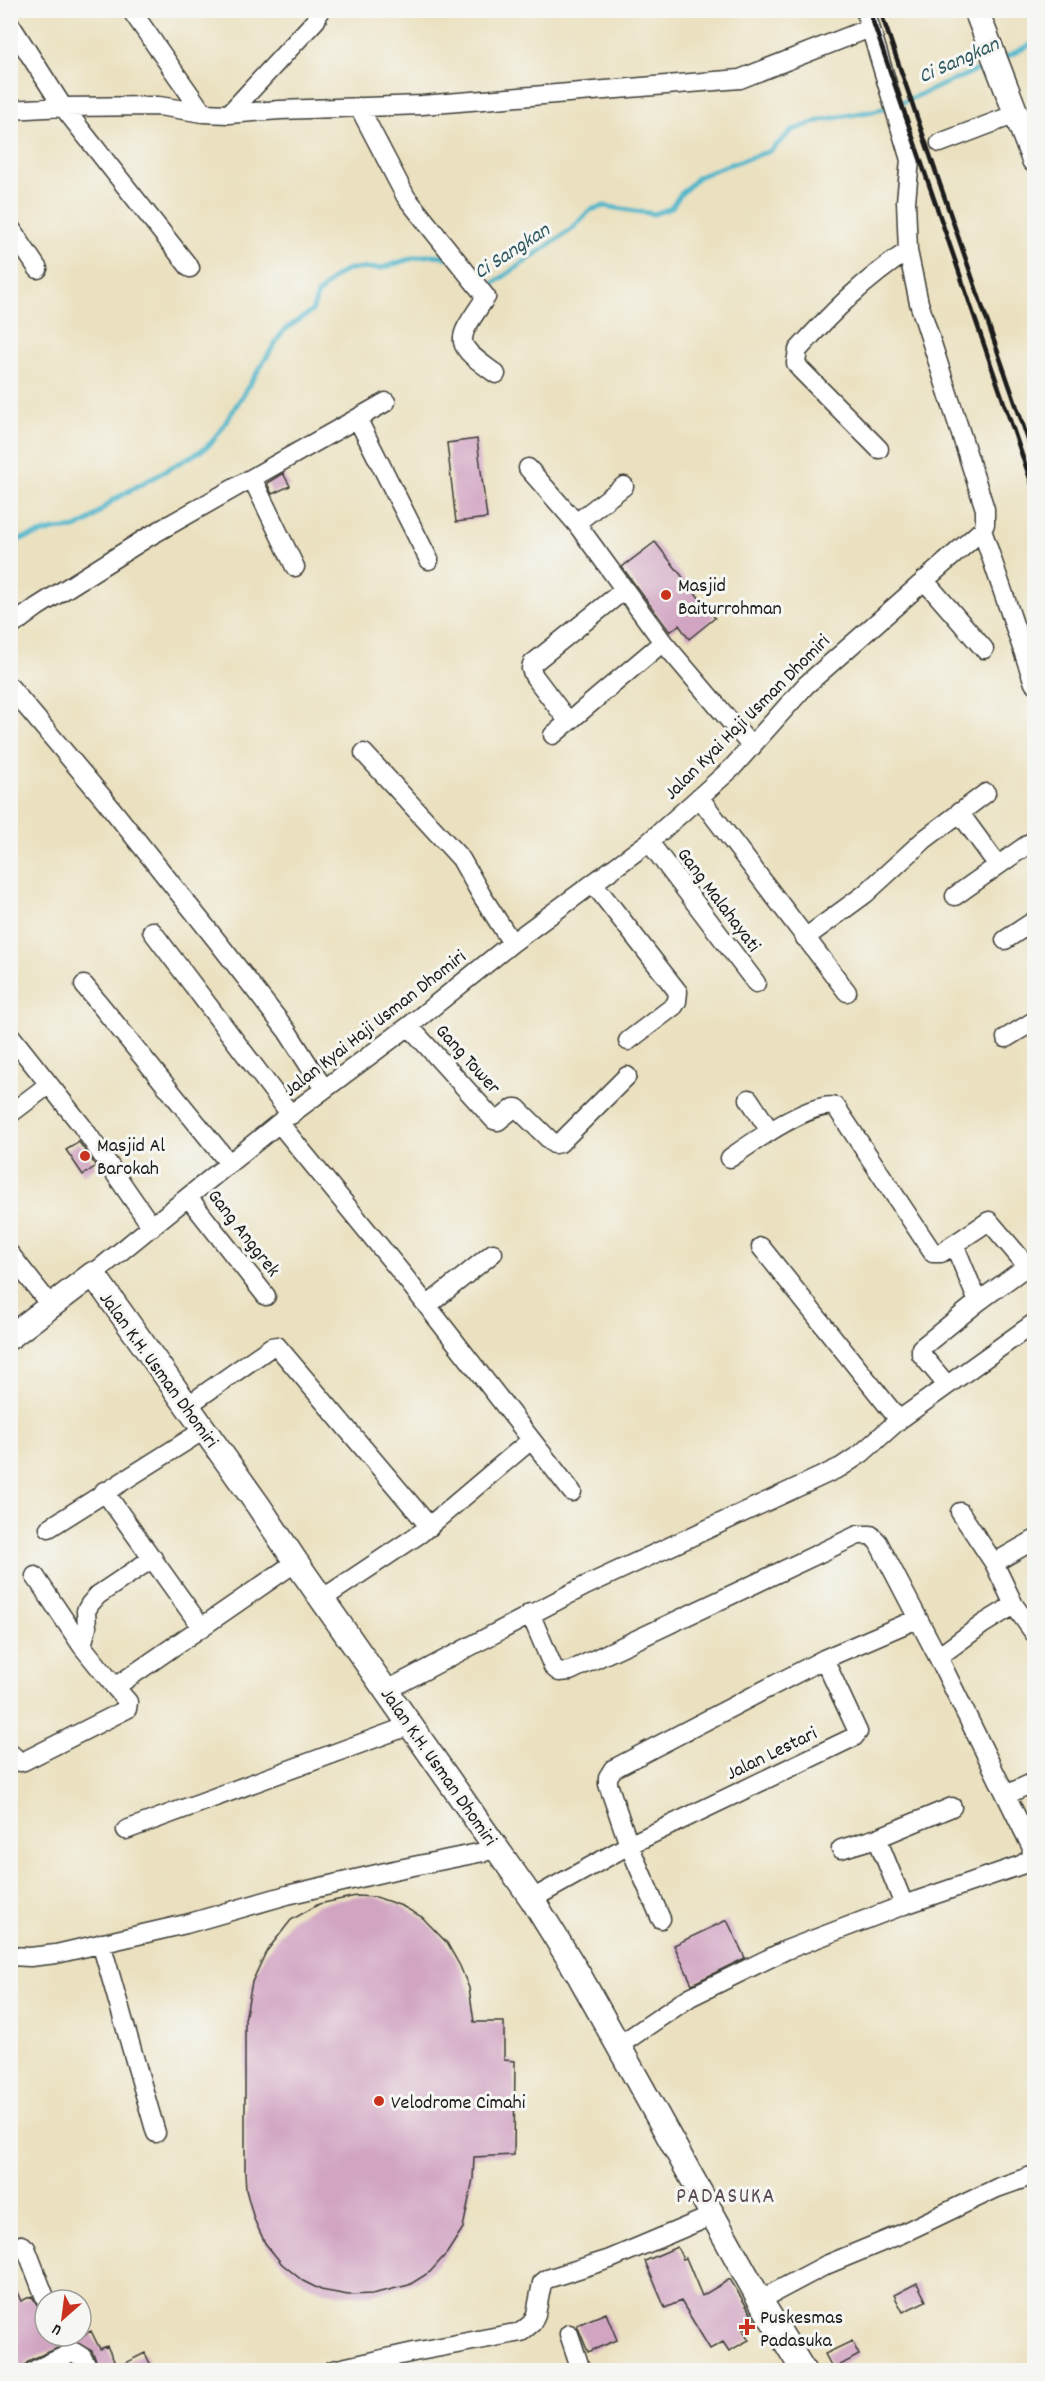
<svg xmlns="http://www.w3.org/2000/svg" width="1045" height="2381" font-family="Dekko,sans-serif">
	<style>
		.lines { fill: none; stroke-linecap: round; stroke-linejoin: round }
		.stream { stroke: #4cb5ca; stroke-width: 5 }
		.building { fill: #d1a4c2 }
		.minor-casing { stroke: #3b3a35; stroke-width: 21 }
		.major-casing { stroke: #3b3a35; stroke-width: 27 }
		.minor { stroke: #fff; stroke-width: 18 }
		.major { stroke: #fff; stroke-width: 24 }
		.rail { stroke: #1c1c1c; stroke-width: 4.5 }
		.poi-dot { fill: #c8321e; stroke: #f6f6f2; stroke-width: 2 }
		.labels { text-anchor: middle; stroke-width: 6; stroke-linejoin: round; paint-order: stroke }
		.poi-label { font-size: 20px; fill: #1c1c1c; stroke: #f6f6f2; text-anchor: start }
		.street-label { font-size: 20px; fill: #1c1c1c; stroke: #f6f6f2 }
		.water-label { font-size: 21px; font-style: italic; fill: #2f5962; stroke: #f6f6f2 }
		.quarter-label { font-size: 22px; letter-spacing: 1.5px; fill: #5b4c56; stroke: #f6f6f2 }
	</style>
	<rect width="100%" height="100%" fill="#f6f6f2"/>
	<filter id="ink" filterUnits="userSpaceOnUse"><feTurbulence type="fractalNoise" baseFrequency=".0167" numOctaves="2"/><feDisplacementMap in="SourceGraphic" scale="12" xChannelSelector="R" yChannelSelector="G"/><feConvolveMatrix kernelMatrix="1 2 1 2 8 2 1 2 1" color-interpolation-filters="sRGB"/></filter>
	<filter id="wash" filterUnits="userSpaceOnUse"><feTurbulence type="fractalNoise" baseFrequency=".008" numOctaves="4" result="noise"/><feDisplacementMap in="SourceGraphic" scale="24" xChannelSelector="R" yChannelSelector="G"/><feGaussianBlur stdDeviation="1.35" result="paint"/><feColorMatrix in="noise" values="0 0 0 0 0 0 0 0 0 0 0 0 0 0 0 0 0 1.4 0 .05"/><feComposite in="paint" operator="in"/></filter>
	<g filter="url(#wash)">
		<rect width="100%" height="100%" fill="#ebe1c0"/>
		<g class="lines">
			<path class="stream" d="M1002,59L1034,43
				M484,290L572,229L590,210L604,206L654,214L671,208L680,195L698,177L719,168L770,151L793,130L822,120L879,110L896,105L991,64
				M10,542L54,530L75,528L89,521L113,500L204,449L212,442L224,425L283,331L312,311L318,294L336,276L349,269L382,268L413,258L431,255L444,256L445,258"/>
		</g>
		<g id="blocks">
			<path class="building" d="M477,439L487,518L456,522L447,443Z
				M283,473L290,486L272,494L267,483Z
				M655,542L715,618L689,639L679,625L670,632L622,567Z
				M79,1142L96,1166L83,1175L66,1150Z
				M356,1896L376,1897L402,1906L422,1917L447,1943L460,1966L469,1988L474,2022H504V2060L515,2061L514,2155L474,2157L473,2179L463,2228L447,2253L430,2272L409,2285L372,2294L348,2295L321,2290L303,2281L282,2264L265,2243L254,2219L246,2190L245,2173V2020L252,1982L266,1952L291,1920L319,1904Z
				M727,1920L745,1958L692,1984L674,1945Z
				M677,2247L683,2259L686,2258L702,2296L730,2279L756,2322L743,2330L749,2340L729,2351L723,2342L710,2349L681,2301L665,2308L645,2261Z
				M10,2277L21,2301L32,2296L39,2308L45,2311V2336H81L91,2331L100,2349L107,2346L117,2367L145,2353L153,2370H100L92,2351L74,2341L30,2360L26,2364L24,2370H10Z
				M917,2283L926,2301L903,2312L894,2295Z
				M606,2313L617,2340L588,2352L577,2325Z
				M852,2341L859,2355L833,2369L825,2354Z"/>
		</g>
	</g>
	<g filter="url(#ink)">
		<use href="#blocks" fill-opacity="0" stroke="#3b3a35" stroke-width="1.5"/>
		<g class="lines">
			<g class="minor-casing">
				<path id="minor" d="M131,10L203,113
					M10,24L63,107L159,106L203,113L229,114L280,110L422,105L740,79L870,28
					M359,107L406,197L486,297C456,342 451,342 496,374
					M10,110L63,107L190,268
					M229,114L316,20L320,10
					M940,143L1016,114
					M10,227L38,269
					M358,420L429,560
					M879,449L800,369L796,363L798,350C832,312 865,279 908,251
					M528,468L576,523L663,642L752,747
					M252,478L295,567
					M576,523L624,486
					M982,530L1034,683
					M924,580L984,649
					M10,627L37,607L148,537L386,402
					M10,687L104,799L217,941L287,1031L324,1089
					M568,721L534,676L531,669L532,664L624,590
					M553,735L663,642
					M364,753L461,859L482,896L512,943
					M699,797L847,992
					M959,812L997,864
					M649,842L756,983
					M593,883L678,992L677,1001L674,1006L628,1041
					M955,896L1034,840
					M152,931L291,1115
					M805,938L865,894L925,839L986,793
					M1005,940L1034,921
					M84,985L229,1163
					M409,1026L494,1120L498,1121L514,1108H517L554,1144L560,1143L627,1076
					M10,1035L82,1126L152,1227
					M1006,1038L1034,1021
					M749,1099L770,1131
					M10,1114L48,1085
					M279,1123L404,1276L572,1492
					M730,1158C750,1144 814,1099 836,1107L933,1253H941L989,1221L1034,1274
					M188,1197L266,1296
					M954,1244L978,1302
					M761,1247L899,1420
					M10,1254L51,1306
					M93,1274L279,1123L409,1026L512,943L649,842L732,768L806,685L982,530L985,524V509L919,303L908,251L906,201L910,160L865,10
					M427,1306L493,1253
					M947,1385L921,1354V1348L978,1302L1034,1261
					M187,1406L271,1347L277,1346L430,1527
					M104,1491L202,1628
					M960,1512L994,1563L1014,1605L1034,1633
					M49,1528L204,1430
					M994,1563L1034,1540
					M35,1576L82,1646L115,1687L296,1562
					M322,1599L421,1533L531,1440
					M530,1613L553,1667L559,1672L570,1671L858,1535H871L878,1542L938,1657L1032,1848L1031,1858L1021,1865L904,1905L786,1950L690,1997L618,2046
					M82,1646L87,1627L86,1611L90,1604L98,1595L153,1558
					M938,1657L983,1624L1014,1605
					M387,1690L585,1586L841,1467L862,1453L899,1420L1034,1323
					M10,1753L20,1762L24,1761L127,1709L128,1702L115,1687
					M1006,1795L1034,1782
					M126,1830L411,1725
					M877,1838L904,1905
					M841,1849L877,1838L952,1807
					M532,1899L629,1845L854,1737L858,1732L824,1659
					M661,1919L629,1845L608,1784V1777L613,1769L824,1659L917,1619
					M101,1943L156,2133
					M10,1956L30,1957L56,1954L186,1924L287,1895L394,1870L498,1849
					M10,2252L21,2245L26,2248L46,2300
					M760,2300L826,2265L901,2234L997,2188L1034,2175
					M569,2334L581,2370
					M35,2370L74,2352L82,2357L89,2370
					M333,2370L414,2352L521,2332L532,2323L536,2314L542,2283L547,2279L610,2259L714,2215"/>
			</g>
			<g class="major-casing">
				<path id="major" d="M976,10L1034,160
					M10,1337L93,1274L258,1505L296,1562L532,1899L579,1975L760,2300L803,2370"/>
			</g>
			<use href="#minor" class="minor"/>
			<use href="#major" class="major"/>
			<path class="rail" d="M869,10L1034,490
				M880,10L1034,457"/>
		</g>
	</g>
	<g class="poi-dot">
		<circle cx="666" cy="595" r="6"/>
		<circle cx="85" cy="1156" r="6"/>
		<circle cx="379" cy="2101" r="6"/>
		<path d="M744 2318h6v6h6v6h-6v6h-6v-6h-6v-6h6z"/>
	</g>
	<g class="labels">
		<g class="poi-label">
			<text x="678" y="591">Masjid<tspan x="678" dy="23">Baiturrohman</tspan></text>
			<text x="97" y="1151">Masjid Al<tspan x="97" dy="23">Barokah</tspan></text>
			<text x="391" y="2108">Velodrome Cimahi</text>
			<text x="760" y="2323">Puskesmas<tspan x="760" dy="23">Padasuka</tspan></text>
		</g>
		<g class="street-label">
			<text transform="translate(746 716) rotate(-45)" y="7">Jalan Kyai Haji Usman Dhomiri</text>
			<text transform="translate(720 899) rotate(53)" y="7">Gang Malahayati</text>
			<text transform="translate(374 1022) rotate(-38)" y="7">Jalan Kyai Haji Usman Dhomiri</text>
			<text transform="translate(469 1058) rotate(48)" y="7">Gang Tower</text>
			<text transform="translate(245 1232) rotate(52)" y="7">Gang Anggrek</text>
			<text transform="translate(160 1369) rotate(54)" y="7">Jalan K.H. Usman Dhomiri</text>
			<text transform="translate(771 1752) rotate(-26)" y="7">Jalan Lestari</text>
			<text transform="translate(440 1766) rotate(55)" y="7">Jalan K.H. Usman Dhomiri</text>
		</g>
		<g class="water-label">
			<text transform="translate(958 59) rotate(-24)" y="7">Ci Sangkan</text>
			<text transform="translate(511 250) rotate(-33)" y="7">Ci Sangkan</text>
		</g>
		<g class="quarter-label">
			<text x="726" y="2202">PADASUKA</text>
		</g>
	</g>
	<rect width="1045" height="2381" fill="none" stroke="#f6f6f2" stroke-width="36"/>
	<g transform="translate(63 2318) rotate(208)"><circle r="28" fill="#f6f6f2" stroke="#9f9f9c" stroke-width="1.5"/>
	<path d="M0-4.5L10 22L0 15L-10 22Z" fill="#c8321e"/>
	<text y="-9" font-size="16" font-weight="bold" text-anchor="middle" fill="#1c1c1c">U</text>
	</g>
</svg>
